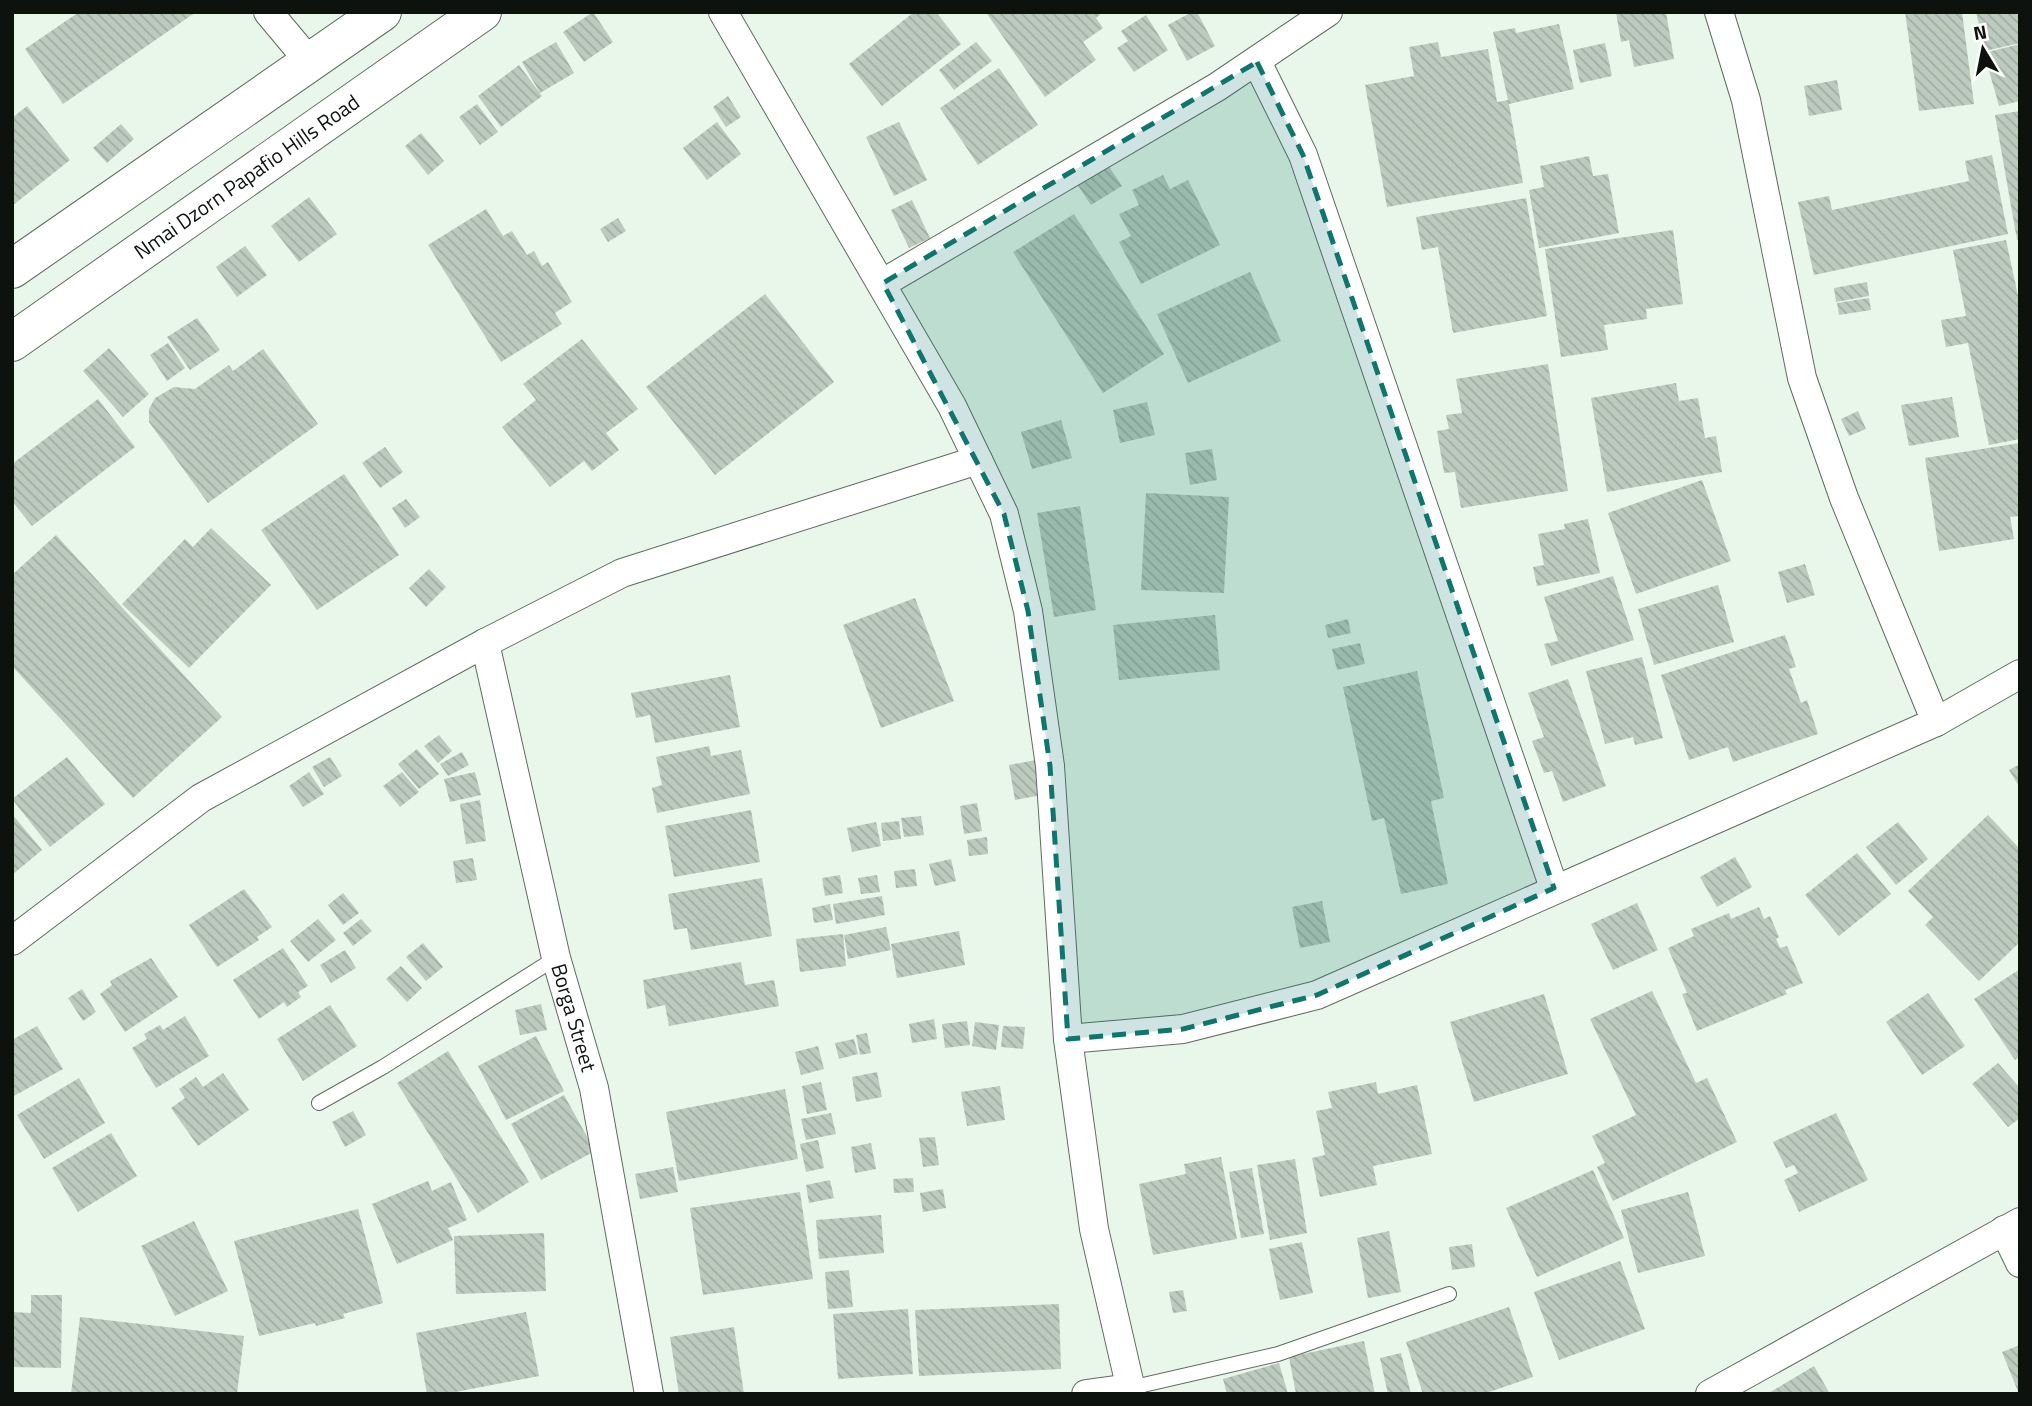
<svg xmlns="http://www.w3.org/2000/svg" width="2032" height="1406" font-family="'Titillium Web',sans-serif">
	<style>
		.building { fill: url(#building-back-hatch) }
		.lines { fill: none; stroke-linecap: round; stroke-linejoin: round }
		.lane-casing { stroke: #5f6b60; stroke-width: 16 }
		.street-casing { stroke: #5f6b60; stroke-width: 30 }
		.secondary-casing { stroke: #5f6b60; stroke-width: 40 }
		.lane { stroke: #fff; stroke-width: 14 }
		.street { stroke: #fff; stroke-width: 28 }
		.secondary { stroke: #fff; stroke-width: 38 }
		.marked { fill: #0f766e; fill-opacity: 0.2; stroke: #0f766e; stroke-width: 5; stroke-dasharray: 14 9; stroke-linejoin: round }
		.labels { text-anchor: middle; stroke-width: 7; stroke-linejoin: round; paint-order: stroke }
		.street-label { font-size: 21px; fill: #0d120e; stroke: #fff }
	</style>
	<defs>
		<pattern id="building-back-hatch" width="6" height="6" patternUnits="userSpaceOnUse" patternTransform="scale(1.75)"><rect width="6" height="6" fill="#bdcbbe"/><path d="M-1 5l2 2M0 0l6 6M5-1l2 2" fill="none" stroke="#a1ada2"/></pattern>
	</defs>
	<rect width="100%" height="100%" fill="#e9f7ea"/>
	<path class="building" d="M79,12H196L63,104L25,49Z
		M593,12L613,42L584,62L563,32Z
		M914,12H936L961,44L882,106L849,64Z
		M989,12H1103L1096,18L1103,28L1083,42L1096,60L1045,97L987,14Z
		M1192,12H1197L1215,46L1187,61L1168,25Z
		M1616,12H1666L1674,59L1634,67L1629,40L1621,42Z
		M1905,12H1962L1974,104L1919,111Z
		M1976,12H2020V43L1985,51Z
		M1146,15L1168,50L1134,72L1117,48L1128,41L1121,31Z
		M1559,24L1574,89L1509,104L1523,183L1387,207L1365,85L1414,76L1409,47L1438,42L1441,57L1488,49L1497,102L1508,100L1493,32L1515,28L1516,33Z
		M556,42L574,73L540,93L522,62Z
		M976,42L992,61L954,90L939,70Z
		M1605,43L1612,76L1580,83L1573,50Z
		M2020,44V101L1999,106L1984,53Z
		M519,65L542,96L501,127L478,96Z
		M999,68L1038,125L978,165L940,108Z
		M1837,80L1842,110L1809,116L1804,86Z
		M728,96L741,117L726,127L713,107Z
		M477,104L498,132L480,145L459,117Z
		M27,106L70,160L12,206V118Z
		M2020,111V240H2017L1995,115Z
		M717,122L741,154L707,180L683,148Z
		M899,122L927,180L894,196L866,137Z
		M121,124L134,139L107,163L93,148Z
		M421,133L444,161L428,175L405,146Z
		M1992,155L2008,234L1814,275L1798,202L1829,196L1832,210L1969,181L1965,161Z
		M1589,156L1593,176L1608,174L1619,233L1539,248L1529,190L1544,187L1540,166Z
		M1108,165L1122,186L1091,205L1077,184Z
		M1163,175L1170,189L1188,180L1220,245L1141,284L1119,242L1131,236L1119,214L1139,205L1132,190Z
		M309,197L337,234L299,262L271,226Z
		M1526,198L1547,316L1453,333L1438,247L1422,250L1416,217Z
		M912,200L930,238L909,248L891,210Z
		M486,209L503,236L512,231L527,255L534,251L542,266L548,262L572,302L555,313L562,324L501,362L428,245Z
		M1074,214L1164,354L1103,393L1013,252Z
		M618,218L626,231L608,242L600,229Z
		M1673,230L1683,304L1646,309L1647,319L1604,325L1608,350L1561,357L1545,249Z
		M2006,240L2020,305V439L1989,445L1968,343L1946,347L1941,320L1966,316L1953,250Z
		M245,246L267,275L237,297L216,267Z
		M1250,272L1281,341L1188,383L1157,314Z
		M1867,282L1869,296L1836,302L1834,288Z
		M765,294L834,382L715,475L646,387Z
		M1869,298L1871,310L1839,315L1837,303Z
		M197,318L220,350L190,370L167,337Z
		M582,339L638,409L606,433L619,450L592,471L584,461L550,487L502,427L536,400L523,384Z
		M168,343L185,368L167,381L150,355Z
		M109,348L149,394L123,417L83,371Z
		M263,349L318,424L208,503L149,422V409L155,398L174,387L195,389L229,365L233,371Z
		M1548,364L1568,491L1461,508L1455,472L1444,473L1437,431L1449,429L1446,415L1462,413L1456,379Z
		M1676,383L1679,401L1698,398L1705,438L1716,436L1722,472L1607,492L1591,398Z
		M1952,397L1959,437L1909,446L1901,405Z
		M98,399L135,447L32,526L12,501V464Z
		M1147,402L1155,435L1120,443L1113,410Z
		M1858,411L1866,429L1849,436L1841,419Z
		M1061,420L1072,458L1032,469L1021,432Z
		M2020,443V516L2010,517L2014,539L1939,551L1925,458Z
		M385,447L403,472L380,488L362,463Z
		M1212,449L1217,480L1190,485L1185,453Z
		M344,474L399,555L317,610L261,530Z
		M1702,480L1731,561L1636,594L1608,513Z
		M1146,493L1229,497L1224,593L1141,590Z
		M406,499L420,517L405,528L392,508Z
		M1080,506L1096,610L1054,617L1037,513Z
		M1588,519L1600,573L1537,586L1533,567L1544,565L1538,534L1565,529L1564,524Z
		M211,528L271,585L189,668L122,604L185,539L193,547Z
		M56,535L222,717L133,798L12,666V575Z
		M1805,564L1815,595L1787,603L1778,572Z
		M429,569L446,587L426,607L409,588Z
		M1613,576L1634,640L1551,666L1544,644L1558,641L1544,597Z
		M1718,585L1734,642L1654,665L1638,609Z
		M915,598L954,701L881,728L843,625Z
		M1215,615L1220,670L1119,680L1113,625Z
		M1348,619L1351,633L1328,638L1325,625Z
		M1785,635L1796,667L1789,669L1801,703L1807,700L1818,734L1733,762L1728,747L1689,760L1661,675Z
		M1360,643L1365,664L1337,670L1332,649Z
		M1642,657L1663,738L1635,745L1633,737L1605,744L1586,671Z
		M1417,671L1444,798L1431,801L1448,884L1401,894L1384,818L1372,821L1343,687Z
		M730,675L740,727L655,743L650,715L636,718L631,693Z
		M1568,679L1606,786L1563,802L1552,771L1544,773L1532,741L1544,737L1528,693Z
		M439,735L452,751L438,763L424,746Z
		M709,746L711,756L741,750L750,794L657,813L652,788L662,785L656,757Z
		M417,749L439,774L419,789L398,764Z
		M462,752L469,765L448,776L440,764Z
		M67,757L105,804L50,847L12,799Z
		M330,757L342,776L324,787L312,767Z
		M1036,760L1042,795L1015,800L1009,765Z
		M2020,764V788L2009,770Z
		M309,772L324,794L303,807L289,786Z
		M402,772L419,792L400,807L383,786Z
		M475,772L481,795L450,802L444,779Z
		M480,800L486,841L466,844L460,804Z
		M977,803L982,831L964,834L960,806Z
		M751,810L760,862L674,877L665,826Z
		M12,814L42,850L12,875Z
		M1988,815L2020,849V942L1979,981L1925,925L1933,917L1908,891Z
		M921,816L924,835L904,837L901,818Z
		M899,821L901,839L883,841L881,823Z
		M876,822L881,846L852,852L847,828Z
		M1898,822L1928,859L1896,885L1866,847Z
		M987,837L988,854L969,856L967,840Z
		M1857,853L1891,894L1839,936L1805,895Z
		M1735,857L1752,887L1717,907L1700,877Z
		M473,858L477,880L456,883L453,861Z
		M951,859L956,881L935,886L929,864Z
		M915,869L917,886L896,888L894,871Z
		M840,875L843,893L825,896L822,878Z
		M877,875L880,892L861,894L858,878Z
		M762,878L772,936L691,950L687,928L674,930L668,894Z
		M244,889L272,927L257,937L259,940L217,967L189,925Z
		M343,893L359,913L343,925L328,905Z
		M882,896L885,915L836,924L833,904Z
		M1322,901L1330,942L1300,948L1292,907Z
		M1637,903L1658,950L1613,970L1591,924Z
		M830,904L833,920L814,923L812,908Z
		M1759,907L1764,919L1770,916L1779,937L1776,939L1780,948L1787,946L1803,983L1785,990L1787,994L1697,1031L1682,994L1687,993L1668,948L1694,936L1691,929L1729,913L1731,919Z
		M318,919L336,940L308,962L290,941Z
		M361,919L372,931L353,946L343,933Z
		M886,927L891,950L848,959L844,935Z
		M959,931L965,965L897,978L891,944Z
		M843,934L846,966L800,972L796,939Z
		M423,943L443,967L426,981L406,957Z
		M283,948L308,986L298,992L301,997L287,1007L284,1002L259,1019L233,980Z
		M345,950L356,968L331,983L320,965Z
		M151,958L178,997L125,1032L100,994L112,985L110,981Z
		M741,962L745,985L774,980L779,1006L669,1026L665,1005L647,1009L643,980Z
		M401,966L422,988L407,1002L386,979Z
		M2020,969V1057L2015,1060L1974,999Z
		M82,989L96,1012L83,1021L68,998Z
		M1652,991L1696,1083L1707,1078L1737,1142L1613,1201L1597,1167L1605,1163L1592,1136L1636,1115L1590,1019Z
		M1928,993L1965,1046L1922,1075L1886,1022Z
		M1544,994L1568,1074L1474,1102L1450,1022Z
		M541,1004L547,1030L520,1035L515,1010Z
		M330,1005L357,1046L303,1081L277,1039Z
		M185,1016L209,1056L156,1088L132,1048L147,1039L144,1034L160,1025L163,1030Z
		M934,1019L937,1039L912,1043L909,1024Z
		M967,1021L970,1045L945,1048L942,1024Z
		M975,1022L999,1025L996,1050L972,1046Z
		M37,1026L63,1069L12,1097V1040Z
		M1003,1026L1025,1027L1023,1049L1001,1047Z
		M867,1033L871,1053L860,1055L856,1035Z
		M536,1036L564,1091L506,1120L478,1066Z
		M854,1039L858,1054L839,1059L835,1043Z
		M818,1046L824,1069L801,1075L795,1052Z
		M448,1051L529,1182L478,1213L397,1083Z
		M1998,1063L2020,1088V1118L2008,1127L1972,1084Z
		M877,1072L882,1097L856,1102L852,1077Z
		M223,1073L249,1110L198,1146L171,1108L185,1098L179,1089L196,1077L203,1087Z
		M79,1078L105,1123L44,1159L17,1115Z
		M821,1082L827,1110L807,1114L802,1086Z
		M1376,1082L1378,1094L1417,1085L1432,1154L1373,1166L1377,1185L1320,1197L1312,1158L1325,1155L1316,1111L1332,1108L1328,1092Z
		M1000,1086L1005,1120L967,1126L961,1092Z
		M785,1089L798,1159L679,1181L666,1112Z
		M564,1095L595,1151L541,1180L511,1124Z
		M353,1111L366,1135L345,1147L332,1122Z
		M831,1113L836,1134L806,1140L801,1119Z
		M1836,1113L1868,1180L1799,1212L1784,1180L1798,1173L1794,1165L1786,1168L1773,1142Z
		M111,1133L137,1176L78,1212L52,1168Z
		M935,1137L939,1165L923,1167L919,1138Z
		M818,1140L824,1168L806,1172L800,1144Z
		M871,1143L876,1169L855,1173L851,1147Z
		M1221,1157L1237,1239L1153,1255L1139,1184L1186,1174L1184,1164Z
		M1295,1159L1307,1233L1270,1240L1257,1165Z
		M673,1167L678,1192L640,1199L635,1174Z
		M1252,1168L1264,1234L1241,1238L1229,1172Z
		M1593,1170L1624,1238L1537,1277L1506,1208Z
		M913,1178L914,1192L894,1193L893,1179Z
		M830,1180L834,1198L809,1203L806,1185Z
		M428,1181L432,1191L451,1182L467,1220L448,1228L453,1240L397,1264L372,1204Z
		M943,1189L946,1208L923,1212L920,1193Z
		M800,1192L813,1279L703,1295L690,1208Z
		M1688,1192L1705,1256L1638,1273L1621,1210Z
		M358,1209L383,1303L343,1314L345,1318L316,1326L315,1323L259,1336L234,1241Z
		M881,1215L884,1253L819,1259L816,1220Z
		M194,1221L228,1291L175,1316L141,1246Z
		M1389,1231L1401,1292L1368,1298L1357,1238Z
		M544,1233L546,1291L456,1294L454,1236Z
		M1302,1242L1313,1293L1280,1300L1269,1249Z
		M1472,1244L1475,1267L1452,1270L1449,1247Z
		M1620,1261L1645,1329L1559,1360L1534,1292Z
		M849,1270L853,1307L828,1309L825,1272Z
		M1183,1290L1187,1311L1173,1313L1169,1292Z
		M31,1295H62L61,1368L12,1367V1312L31,1313Z
		M1059,1304L1061,1369L919,1376L915,1310Z
		M1509,1307L1533,1377L1483,1394H1423L1406,1342Z
		M908,1309L913,1374L838,1379L833,1314Z
		M526,1312L539,1376L445,1394H427L416,1333Z
		M80,1317L244,1336L237,1394H71Z
		M734,1327L744,1394H679L670,1337Z
		M1364,1341L1375,1394H1296L1289,1357Z
		M2020,1345V1394H2019L2002,1352Z
		M1401,1353L1411,1394H1388L1380,1358Z
		M1279,1363L1288,1394H1227L1223,1379Z
		M1814,1366L1830,1394H1767Z"/>
	<g class="lines">
		<g class="lane-casing">
			<path id="lane" d="M319,1103L383,1067L556,958
				M1130,1388L1278,1354L1449,1294"/>
		</g>
		<g class="street-casing">
			<g id="street">
				<path d="M268,12L309,61"/>
				<path d="M723,12L952,406L1004,514L1028,611L1050,766L1068,1039L1094,1229L1132,1394"/>
				<path d="M1719,12L1746,100L1802,378L1844,498L1936,722"/>
				<path d="M1257,62L1303,155L1554,888"/>
				<path d="M883,283L1217,87L1328,12"/>
				<path id="s1" d="M485,643L556,958L594,1088L649,1394"/>
				<path d="M12,941L201,798L485,643L622,573L978,460"/>
				<path d="M1068,1039L1183,1029L1317,995L1936,722L2020,674"/>
				<path d="M2004,1230L2020,1263"/>
				<path d="M1086,1394L1130,1388"/>
				<path d="M1710,1394L2020,1222"/>
			</g>
		</g>
		<g class="secondary-casing">
			<g id="secondary">
				<path d="M12,269L382,12"/>
				<path id="s2" d="M12,342L482,12"/>
			</g>
		</g>
		<use href="#lane" class="lane"/>
		<use href="#street" class="street"/>
		<use href="#secondary" class="secondary"/>
	</g>
	<path class="marked" d="M1257,62L1303,155L1554,888L1317,995L1183,1029L1068,1039L1050,766L1028,611L1004,514L883,283Z"/>
	<g class="labels">
		<g class="street-label">
			<text dy="7" stroke="none"><textPath href="#s2" startOffset="287">Nmai Dzorn Papafio Hills Road</textPath></text>
			<text dy="7" stroke="none"><textPath href="#s1" startOffset="385">Borga Street</textPath></text>
		</g>
	</g>
	<rect width="2032" height="1406" fill="none" stroke="#0d120e" stroke-width="28"/>
	<g transform="translate(1983 49) rotate(350)" stroke="#ffffff" stroke-width="5" paint-order="stroke">
	<path d="M0-5L12 26L0 18L-12 26Z" fill="#0d120e"/>
	<text y="-10" font-size="19" font-weight="bold" text-anchor="middle" fill="#0d120e">N</text>
	</g>
</svg>
